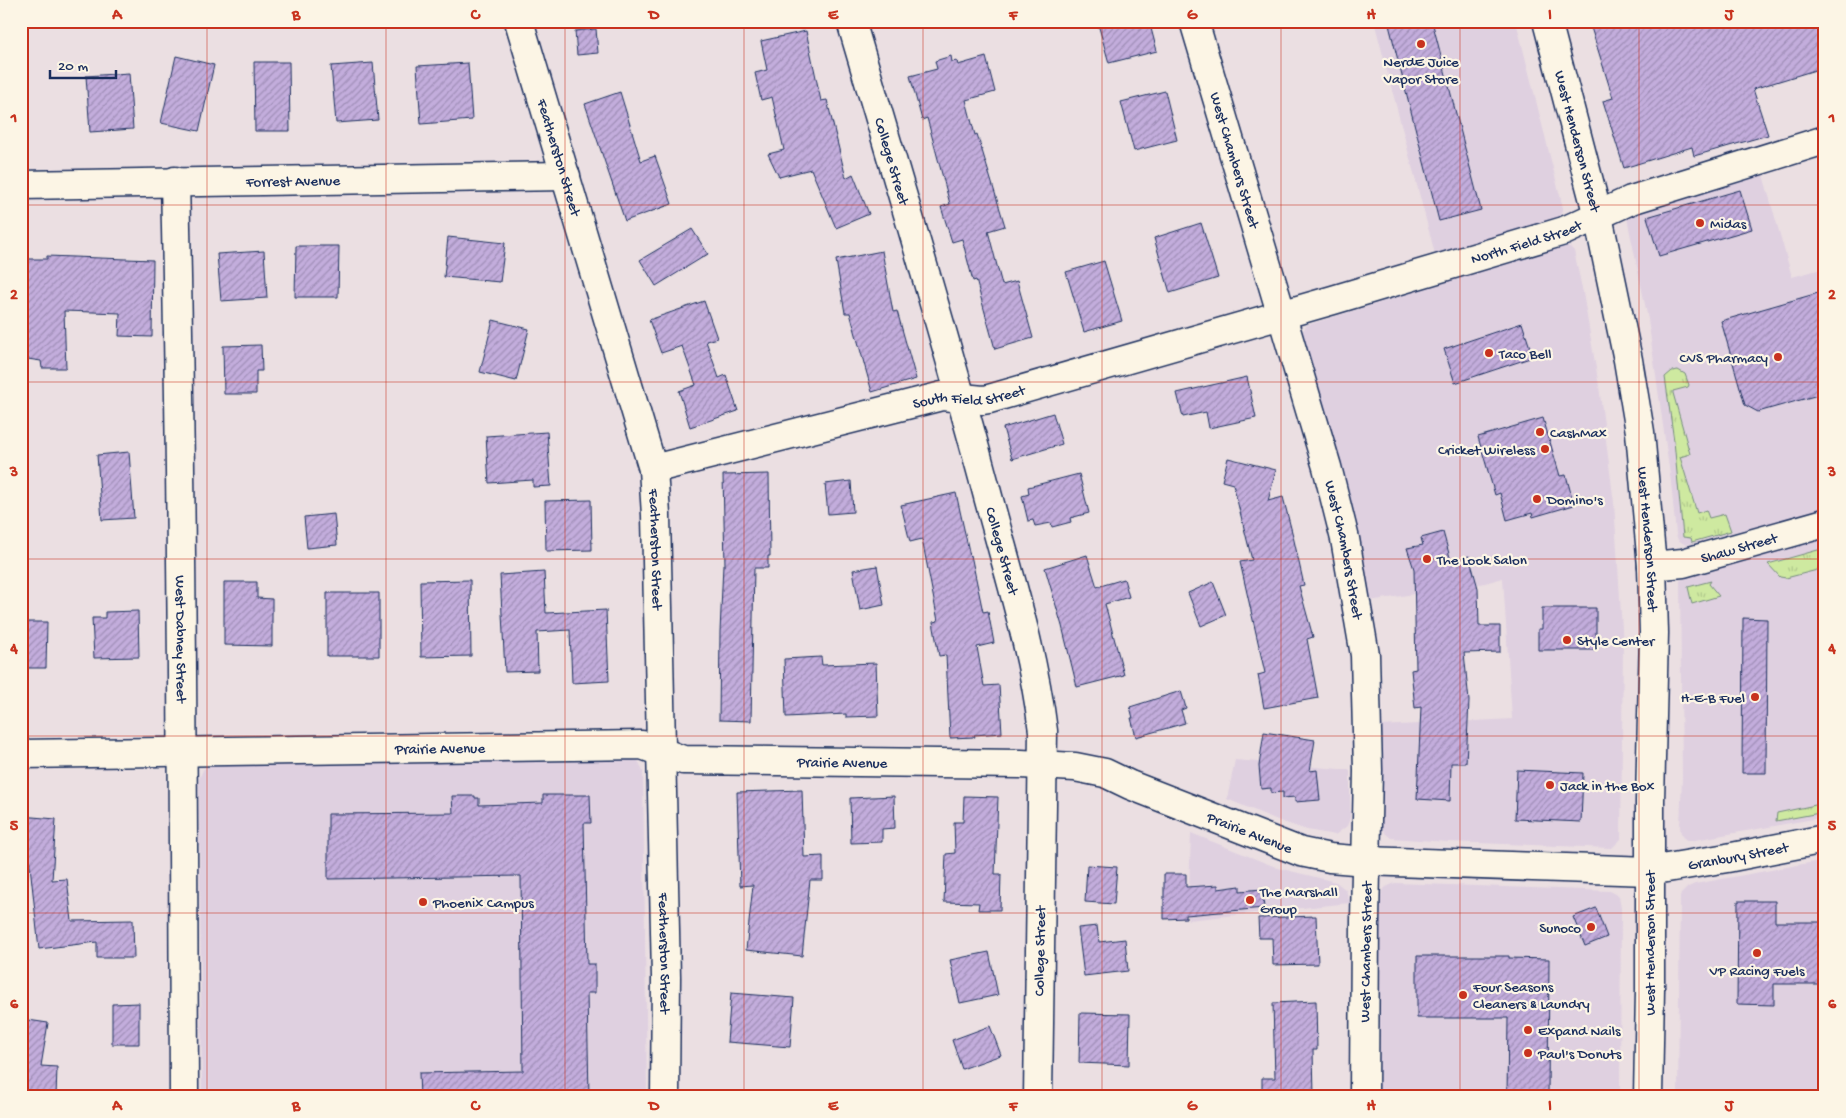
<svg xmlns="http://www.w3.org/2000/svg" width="1846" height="1118" font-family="'Gochi Hand',sans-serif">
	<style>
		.built { fill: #dfd0e0 }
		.grass { fill: url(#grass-tufts); stroke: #748c7f }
		.building { fill: url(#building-hatch); stroke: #1b2f5e }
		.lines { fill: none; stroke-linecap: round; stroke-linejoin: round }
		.minor-casing { stroke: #1b2f5e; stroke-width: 31 }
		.major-casing { stroke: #1b2f5e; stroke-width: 31 }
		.minor { stroke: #fcf5e5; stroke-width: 28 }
		.major { stroke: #fcf5e5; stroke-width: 28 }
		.grid { fill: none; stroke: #c8321e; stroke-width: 1; stroke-opacity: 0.55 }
		.poi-dot { fill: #c8321e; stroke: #fcf5e5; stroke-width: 2 }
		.labels { text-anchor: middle; stroke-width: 4.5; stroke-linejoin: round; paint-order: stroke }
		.poi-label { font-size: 15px; fill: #1b2f5e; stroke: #fcf5e5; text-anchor: start }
		.street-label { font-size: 15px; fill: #1b2f5e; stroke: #fcf5e5 }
		.neatline { fill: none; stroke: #c8321e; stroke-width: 2 }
		.grid-label { font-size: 16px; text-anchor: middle; font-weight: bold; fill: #c8321e }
	</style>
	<defs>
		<pattern id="grass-tufts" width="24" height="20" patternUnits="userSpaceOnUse" patternTransform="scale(1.25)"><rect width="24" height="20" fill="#cee9a0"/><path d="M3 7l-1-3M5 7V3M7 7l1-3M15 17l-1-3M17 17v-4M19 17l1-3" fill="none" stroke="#b0c88c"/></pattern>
		<pattern id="building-hatch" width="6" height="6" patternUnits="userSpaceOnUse" patternTransform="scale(1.25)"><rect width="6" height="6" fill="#c3addc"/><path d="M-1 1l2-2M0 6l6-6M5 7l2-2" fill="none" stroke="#9e8db6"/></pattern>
	</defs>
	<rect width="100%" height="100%" fill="#ebdfe2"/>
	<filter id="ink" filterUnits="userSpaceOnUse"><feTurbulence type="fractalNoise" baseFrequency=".02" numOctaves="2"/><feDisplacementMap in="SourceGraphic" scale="10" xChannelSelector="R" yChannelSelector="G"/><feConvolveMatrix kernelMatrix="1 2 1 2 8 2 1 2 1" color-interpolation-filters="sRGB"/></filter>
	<g filter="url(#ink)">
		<path class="built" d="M1374,21H1516L1563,208L1559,217L1435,254Z
			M1761,168L1792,277L1825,268V508L1686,545L1678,540L1676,534L1671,482L1648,319L1627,218L1628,213Z
			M1566,246L1570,247L1574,251L1583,293L1599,386L1614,503L1623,645L1621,839L1612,848L1448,842L1391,838L1386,834L1381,826V726L1512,719L1503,578L1485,583L1369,601L1302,332L1307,325Z
			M1825,539V817L1689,841L1685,839L1681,833L1680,827L1682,777L1680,580Z
			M631,758L639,762L643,772L647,1097H202L199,779L203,770L207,766L215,764Z
			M1235,760L1350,770V818L1347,826L1335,835L1307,830L1280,821L1227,799Z
			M1191,833L1278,868L1336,882L1346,890L1350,903L1188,920Z
			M1825,860V1097H1678L1680,897L1681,894L1688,887L1695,884Z
			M1395,883L1610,891L1616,894L1619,897L1621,908L1620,1097H1379L1380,903L1382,891L1386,887Z"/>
		<path class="grass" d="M1678,370L1685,374L1689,385L1688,387L1673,391V393L1690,454L1680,457L1697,513L1706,510L1709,518L1725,514L1731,531L1692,542L1691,538L1683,537L1674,441L1665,377L1672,371Z
			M1825,548V568L1786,578L1780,577L1768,564Z
			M1711,581L1709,584L1719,596L1692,604L1688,587Z
			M1825,803V812L1776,821L1777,813Z"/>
		<path class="building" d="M1111,21H1149L1157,51L1109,63L1098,24Z
			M1388,21H1432L1481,210L1439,221Z
			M1589,21H1825V67L1753,89L1768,135L1694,156L1692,147L1624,168L1603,101L1613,98Z
			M596,29L598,53L577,55L575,31Z
			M806,31L821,101L827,100L846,178L853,174L869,214L836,228L811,169L779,177L768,154L784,150L772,97L761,100L755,73L767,70L761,41Z
			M176,56L214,65L199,131L161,123Z
			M951,56L952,62L957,61L958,65L986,57L995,92L966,100L975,135L977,134L1005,226L988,231L1002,285L1017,281L1033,338L995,349L976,280L973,281L962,239L952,242L941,207L950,204L927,118L922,120L910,76L937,69L935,61Z
			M254,62H289L290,131H255Z
			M373,63L378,120L336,123L331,66Z
			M468,63L472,120L421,124L417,66Z
			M129,73L133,129L90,132L86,76Z
			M1165,91L1177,140L1134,151L1121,102Z
			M620,92L641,161L655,156L672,204L625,221L585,104Z
			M1740,190L1752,229L1659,256L1647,217Z
			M1201,223L1218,278L1170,293L1154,238Z
			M692,229L708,254L656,286L640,260Z
			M448,237L505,243L500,282L444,277Z
			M296,246H339L338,297H295Z
			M264,251L267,298L221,301L217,254Z
			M882,251L893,312L897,311L916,379L872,392L850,313H845L836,260Z
			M47,256L153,260L152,337L119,336L120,313L64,311L66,368H42L41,361L21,358V259H47Z
			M1104,261L1122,321L1084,332L1066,272Z
			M1825,291V393L1758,412L1745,405L1721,321Z
			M704,301L717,338L706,341L719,378L726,375L738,411L690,427L679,391L696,385L682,346L661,353L649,320Z
			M493,320L529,329L516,381L480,372Z
			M1522,323L1533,357L1455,383L1444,349Z
			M261,345L262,371H256V394H224L223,346Z
			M1247,377L1256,418L1209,428L1206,412L1183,417L1177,393Z
			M1053,413L1062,444L1012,459L1003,428Z
			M1543,418L1560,476L1566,475L1574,505L1533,517L1532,513L1507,520L1500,493L1495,495L1478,437Z
			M547,432L551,486L533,487V480L489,483L486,436Z
			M129,452L134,518L102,520L97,455Z
			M1228,458L1276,470L1268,501L1283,497L1293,536L1304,585L1299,586L1313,637L1307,639L1318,698L1264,708L1258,675L1265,673L1240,562L1252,560L1233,484L1222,481Z
			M769,474L770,556H768V568H754L751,721L719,720L720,632L723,565H725L723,475Z
			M1079,474L1089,513L1070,518L1071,522L1052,527L1051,523L1035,526L1033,520L1028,521L1022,496L1029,494L1028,487Z
			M851,481L853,512L828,514L825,484Z
			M956,493L970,556L971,555L983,612L988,611L994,643L977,647L984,686L999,685L1002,733L974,735L975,737L950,738L946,655L939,656L933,622L938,621L922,539L910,542L901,505Z
			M591,500L592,550L546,551L545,501Z
			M334,514L337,545L307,548L304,517Z
			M1443,532L1451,561L1469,556L1478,588L1479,626H1500V652L1464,653L1469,701L1466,763H1451L1450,801L1417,799L1421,707L1415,708L1411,670L1416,669L1414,569L1407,548L1423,545L1421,538Z
			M1087,555L1097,587L1124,579L1129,597L1105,604L1124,675L1077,687L1062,626L1045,568Z
			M877,566L884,605L860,610L853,570Z
			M544,572L546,613L606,610L609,681L572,683L570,630L537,632L538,671L505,672L500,575Z
			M470,580L471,656L421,657L420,581Z
			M224,582H257V598L272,599V646L224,645Z
			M1213,582L1226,615L1201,626L1188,593Z
			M327,593H379V656H327Z
			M1542,608H1596V650H1538V629H1542Z
			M138,611L139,657L94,658L92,618H105V612Z
			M1743,618L1767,619L1766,773H1742Z
			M21,622H47L46,668H21Z
			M821,657L822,665L876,663L878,716L846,717V714L786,717L784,659Z
			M1181,691L1186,708L1181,710L1185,723L1136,737L1131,718H1133L1130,707Z
			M1264,732L1315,740L1310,771L1317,770L1320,800L1295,802V797L1283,798V792L1271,793V788L1261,789L1259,766Z
			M1517,770L1583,773L1581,822L1515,819Z
			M802,790L804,857L823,856V880H810L802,956L746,950L753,885L740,886L737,792Z
			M543,795H590L591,823H584L587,964H595V993H587L589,1097H420L419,1073L523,1071L521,876L328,879V814L453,813L452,796H475V798H479V805L543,803Z
			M894,796L895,828L882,829V842L851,843L850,798Z
			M964,796L998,797L995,874H1001L1000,910H978L979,903L944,902L946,854L955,853L954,822H963Z
			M21,816L56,819L52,880L67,879L72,921L133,920L134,958H97V942L39,949L29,856H21Z
			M1087,865L1117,867L1114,904L1085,902Z
			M1164,874H1186V887L1218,885V889L1240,886V891L1262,889L1264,908L1186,915V918L1164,919Z
			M1738,901H1775V922H1825V984H1774V1005L1737,1004Z
			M1596,908L1607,937L1585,946L1573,917Z
			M1316,916L1318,964L1273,965L1272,938H1259L1258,918Z
			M1097,926L1099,942L1125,939L1128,971L1084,976L1078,928Z
			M989,952L998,995L960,1003L950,960Z
			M1417,956H1509V958L1549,959L1548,1097H1507L1508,1018H1417Z
			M731,993L794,998L790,1047L727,1042Z
			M1316,1001L1317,1050H1313L1314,1097H1262V1078H1275L1273,1003Z
			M139,1003V1044H112V1004Z
			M1080,1013L1130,1014L1129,1065L1079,1063Z
			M21,1019L48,1023L41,1066L57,1067L56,1097H21Z
			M990,1026L1001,1055L962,1069L952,1040Z"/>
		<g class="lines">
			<g class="minor-casing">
				<g id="minor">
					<path id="s1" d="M519,21L653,469L656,515L666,977L665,1097"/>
					<path id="s2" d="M851,21C897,177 944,332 986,489C1007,569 1033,648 1043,731L1038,1097"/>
					<path id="s3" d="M1194,21L1327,467L1345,539L1365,655L1368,770L1365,921L1364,1097"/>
					<path id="s4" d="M175,181C182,487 183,792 184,1097"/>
					<path id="s5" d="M21,185L566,176"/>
					<path id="s6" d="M653,469L942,396L983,400L989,399L1333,300L1564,231L1631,200L1825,140"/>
					<path id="s7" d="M1652,566L1683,563L1825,523"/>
					<path id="s8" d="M21,754L642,745L683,760L1021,764L1075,767L1105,773L1130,785L1301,852L1330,858L1366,861L1649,871L1727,858L1825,839"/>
				</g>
			</g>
			<g class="major-casing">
				<g id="major">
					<path id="s9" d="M1547,21L1598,216L1628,360L1640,432L1652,566L1654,633L1650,801V989L1648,1097"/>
				</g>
			</g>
			<use href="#minor" class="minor"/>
			<use href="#major" class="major"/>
		</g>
	</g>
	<path class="grid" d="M207,21V1097M386,21V1097M565,21V1097M744,21V1097M923,21V1097M1102,21V1097M1281,21V1097M1460,21V1097M1639,21V1097M21,205H1825M21,382H1825M21,559H1825M21,736H1825M21,913H1825"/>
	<g class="poi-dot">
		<circle cx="1421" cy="44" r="5"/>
		<circle cx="1700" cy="223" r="5"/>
		<circle cx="1489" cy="353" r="5"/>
		<circle cx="1778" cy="357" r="5"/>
		<circle cx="1540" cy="432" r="5"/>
		<circle cx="1545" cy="449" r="5"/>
		<circle cx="1537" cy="499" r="5"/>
		<circle cx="1427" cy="559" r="5"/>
		<circle cx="1567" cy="640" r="5"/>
		<circle cx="1755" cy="697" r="5"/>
		<circle cx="1550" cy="785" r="5"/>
		<circle cx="1250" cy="900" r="5"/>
		<circle cx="423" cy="902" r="5"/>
		<circle cx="1591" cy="927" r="5"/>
		<circle cx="1757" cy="953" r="5"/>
		<circle cx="1463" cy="995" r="5"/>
		<circle cx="1528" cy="1030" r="5"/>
		<circle cx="1528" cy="1053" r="5"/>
	</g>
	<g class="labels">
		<g class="poi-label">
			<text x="1421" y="66" text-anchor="middle">NerdE Juice<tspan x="1421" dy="17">Vapor Store</tspan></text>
			<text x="1710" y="228">Midas</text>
			<text x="1499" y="358">Taco Bell</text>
			<text x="1768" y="362" text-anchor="end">CVS Pharmacy</text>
			<text x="1550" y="437">CashMax</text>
			<text x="1535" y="454" text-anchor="end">Cricket Wireless</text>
			<text x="1547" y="504">Domino's</text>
			<text x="1437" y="564">The Look Salon</text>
			<text x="1577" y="645">Style Center</text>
			<text x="1745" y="702" text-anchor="end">H-E-B Fuel</text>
			<text x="1560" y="790">Jack in the Box</text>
			<text x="1260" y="896">The Marshall<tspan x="1260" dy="17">Group</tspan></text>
			<text x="433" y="907">Phoenix Campus</text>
			<text x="1581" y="932" text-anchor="end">Sunoco</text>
			<text x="1757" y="975" text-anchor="middle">VP Racing Fuels</text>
			<text x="1473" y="991">Four Seasons<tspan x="1473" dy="17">Cleaners &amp; Laundry</tspan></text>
			<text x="1538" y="1035">Expand Nails</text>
			<text x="1538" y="1058">Paul's Donuts</text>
		</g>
		<g class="street-label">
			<text dy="5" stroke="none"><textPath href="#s9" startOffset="124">West Henderson Street</textPath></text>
			<text dy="5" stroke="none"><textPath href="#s1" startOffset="142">Featherston Street</textPath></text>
			<text dy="5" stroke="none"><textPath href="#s3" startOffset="145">West Chambers Street</textPath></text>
			<text dy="5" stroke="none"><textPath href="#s2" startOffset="146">College Street</textPath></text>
			<text dy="5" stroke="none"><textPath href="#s5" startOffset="272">Forrest Avenue</textPath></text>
			<text dy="5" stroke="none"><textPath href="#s6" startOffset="905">North Field Street</textPath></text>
			<text dy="5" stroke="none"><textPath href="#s6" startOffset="325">South Field Street</textPath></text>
			<text dy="5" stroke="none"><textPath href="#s9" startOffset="529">West Henderson Street</textPath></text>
			<text dy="5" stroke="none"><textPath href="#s7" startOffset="89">Shaw Street</textPath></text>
			<text dy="5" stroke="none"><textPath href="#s1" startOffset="548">Featherston Street</textPath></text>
			<text dy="5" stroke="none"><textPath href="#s3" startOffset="550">West Chambers Street</textPath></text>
			<text dy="5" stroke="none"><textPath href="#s2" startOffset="551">College Street</textPath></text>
			<text dy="5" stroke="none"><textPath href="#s4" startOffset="458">West Dabney Street</textPath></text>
			<text dy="5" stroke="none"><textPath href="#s8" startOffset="419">Prairie Avenue</textPath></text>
			<text dy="5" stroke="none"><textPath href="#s8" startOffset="824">Prairie Avenue</textPath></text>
			<text dy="5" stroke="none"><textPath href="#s8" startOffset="1244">Prairie Avenue</textPath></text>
			<text dy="5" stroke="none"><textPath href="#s8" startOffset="1738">Granbury Street</textPath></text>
			<text transform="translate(1649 943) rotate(-90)" y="5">West Henderson Street</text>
			<text transform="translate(1039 951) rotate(-89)" y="5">College Street</text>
			<text transform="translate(1365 952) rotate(-89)" y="5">West Chambers Street</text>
			<text dy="5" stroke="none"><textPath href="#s1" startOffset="952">Featherston Street</textPath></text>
		</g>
	</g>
	<rect width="1846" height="1118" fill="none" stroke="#fcf5e5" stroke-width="55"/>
	<path d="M50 70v8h66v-8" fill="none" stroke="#1b2f5e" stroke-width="2.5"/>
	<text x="58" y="70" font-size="15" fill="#1b2f5e" stroke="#fcf5e5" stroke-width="4" paint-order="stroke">20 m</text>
	<rect x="28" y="28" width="1790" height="1062" class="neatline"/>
	<g class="grid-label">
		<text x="117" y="19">A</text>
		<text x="296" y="19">B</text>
		<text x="475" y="19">C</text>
		<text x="654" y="19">D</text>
		<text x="833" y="19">E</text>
		<text x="1013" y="19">F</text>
		<text x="1192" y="19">G</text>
		<text x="1371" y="19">H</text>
		<text x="1550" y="19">I</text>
		<text x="1729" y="19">J</text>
		<text x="14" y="122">1</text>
		<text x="1832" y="122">1</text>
		<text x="14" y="299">2</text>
		<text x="1832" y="299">2</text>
		<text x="14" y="476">3</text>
		<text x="1832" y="476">3</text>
		<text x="14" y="653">4</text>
		<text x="1832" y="653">4</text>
		<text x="14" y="830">5</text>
		<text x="1832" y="830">5</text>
		<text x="14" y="1008">6</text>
		<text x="1832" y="1008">6</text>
		<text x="117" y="1110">A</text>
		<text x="296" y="1110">B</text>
		<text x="475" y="1110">C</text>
		<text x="654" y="1110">D</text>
		<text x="833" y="1110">E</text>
		<text x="1013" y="1110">F</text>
		<text x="1192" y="1110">G</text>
		<text x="1371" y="1110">H</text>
		<text x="1550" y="1110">I</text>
		<text x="1729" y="1110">J</text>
	</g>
</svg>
